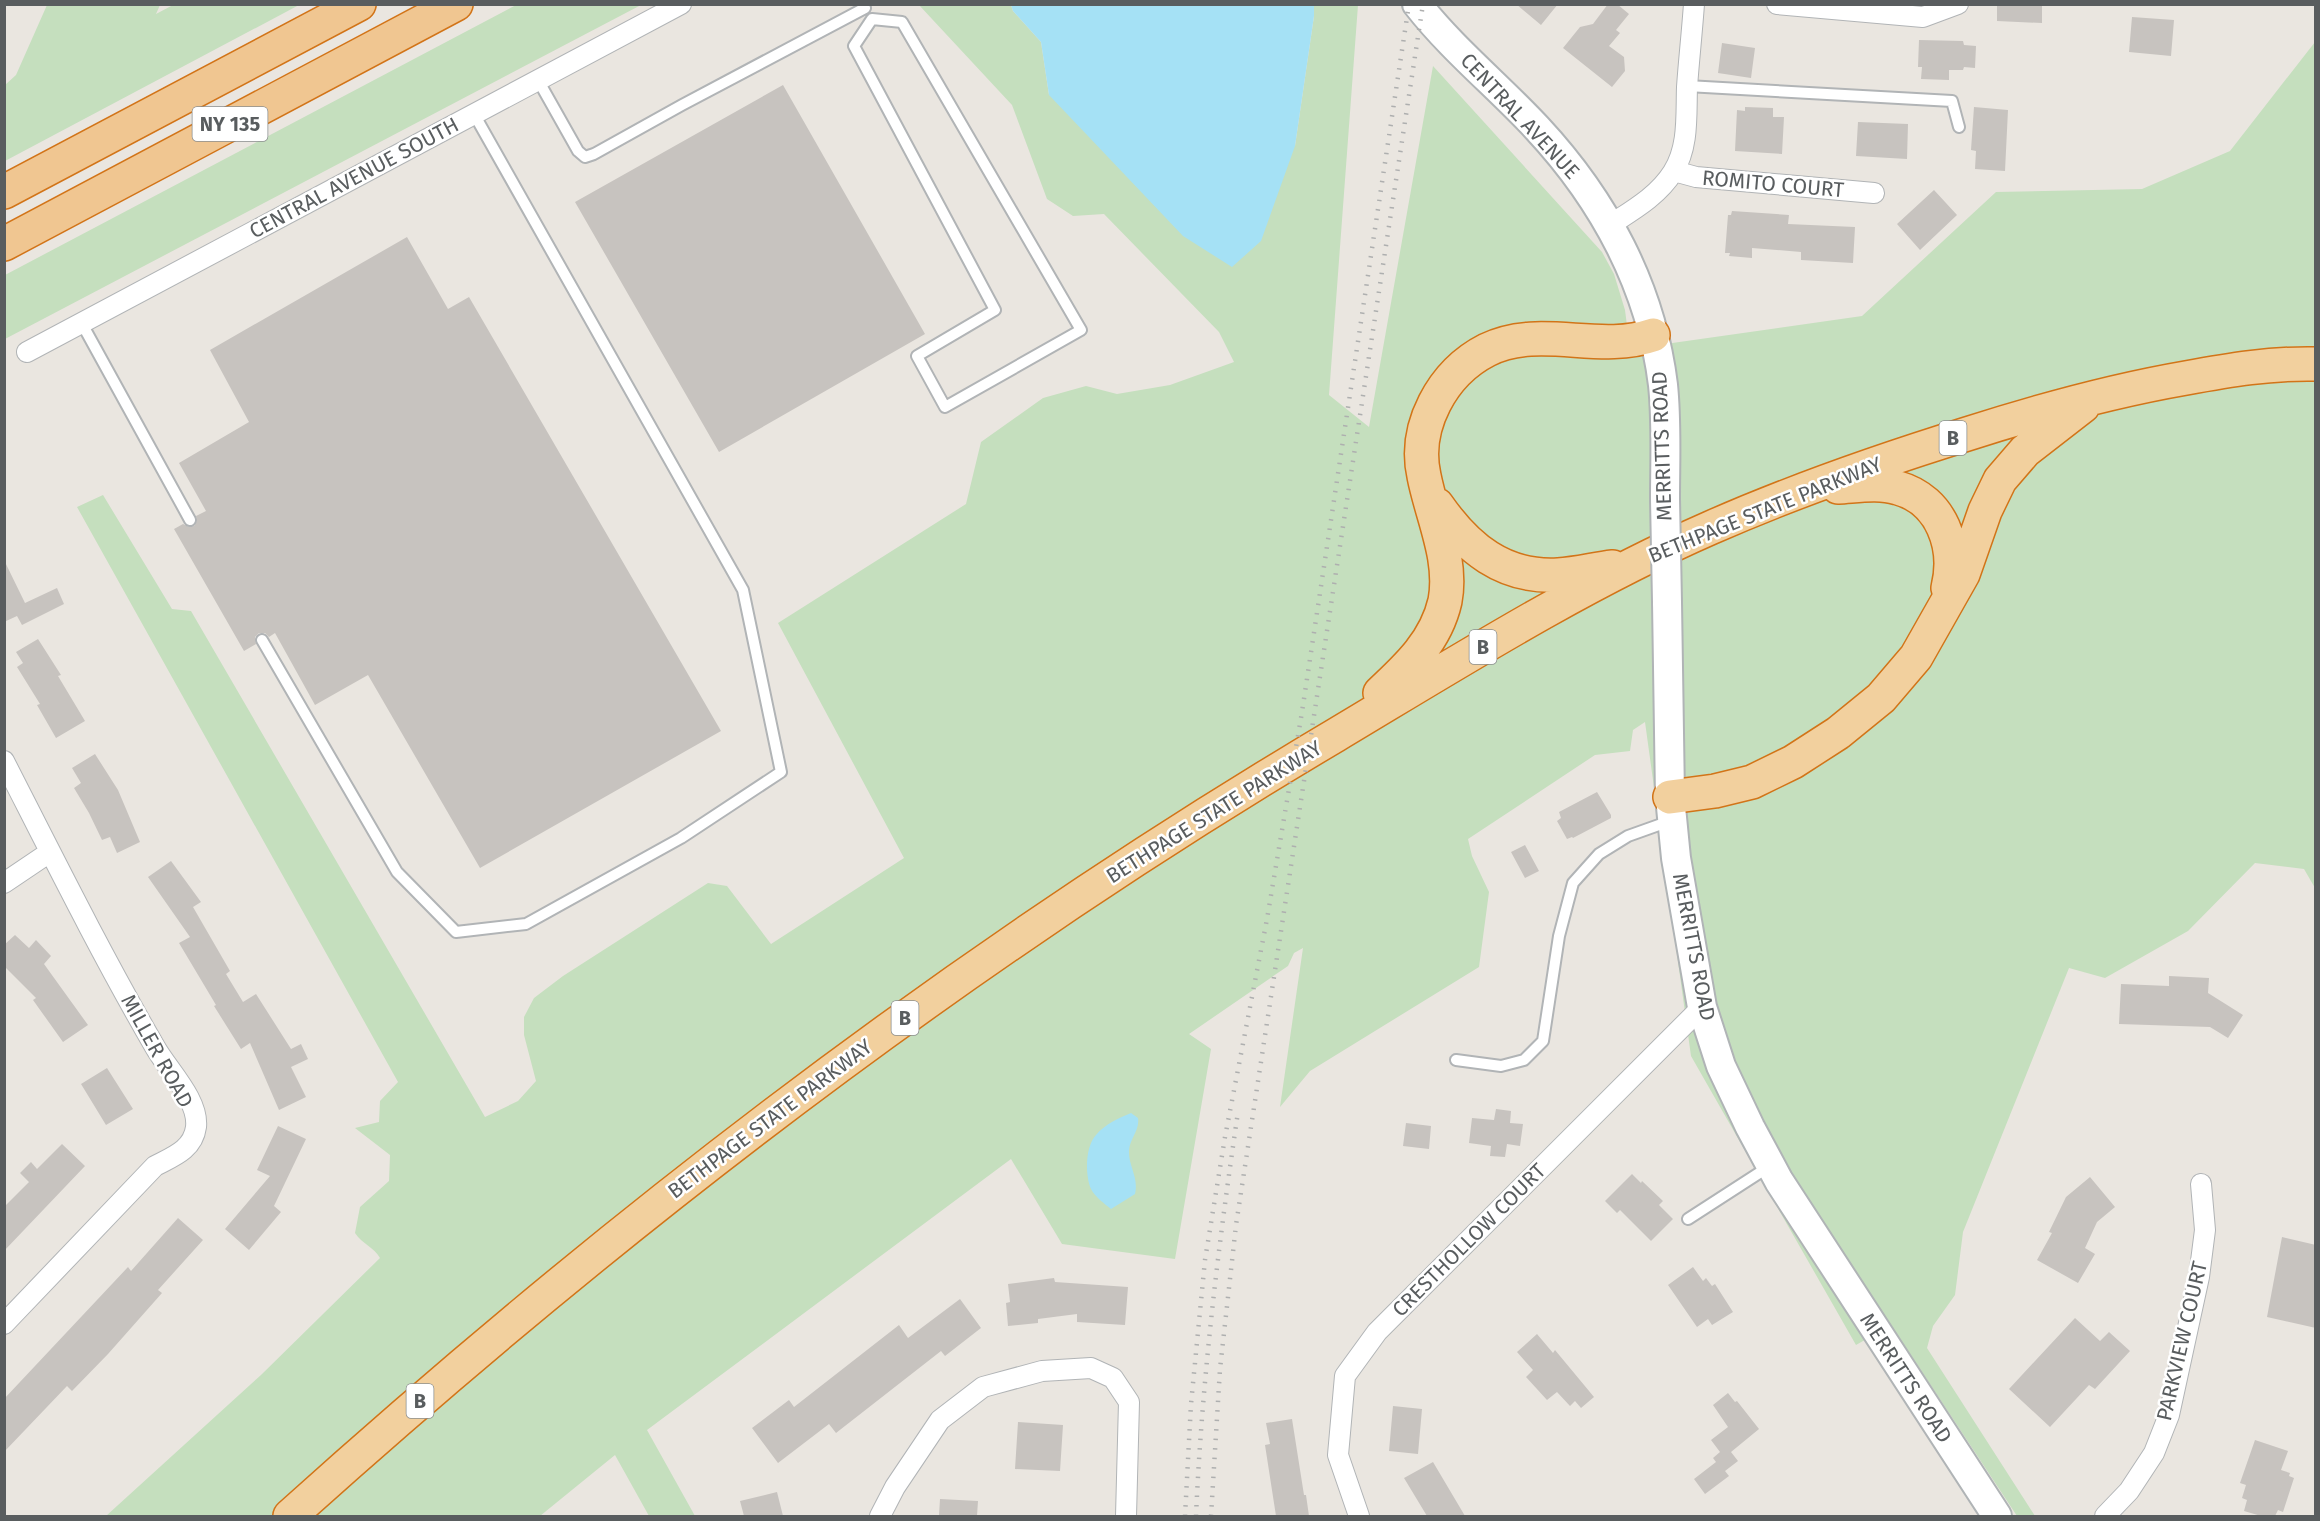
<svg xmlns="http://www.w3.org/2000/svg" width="2320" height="1521" font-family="'Fira Sans',sans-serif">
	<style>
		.green { fill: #c5dfbe }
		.water { fill: #a5e1f5 }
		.building { fill: #c7c3bf }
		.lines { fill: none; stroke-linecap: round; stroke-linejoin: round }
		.service-casing { stroke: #b1b4b6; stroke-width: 14 }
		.minor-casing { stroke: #b1b4b6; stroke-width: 22 }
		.secondary-casing { stroke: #b0b4b6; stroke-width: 32 }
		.trunk-casing { stroke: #d27418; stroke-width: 36 }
		.motorway-casing { stroke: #d27418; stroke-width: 36 }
		.service { stroke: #fff; stroke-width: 10 }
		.minor { stroke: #fff; stroke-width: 20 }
		.secondary { stroke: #fff; stroke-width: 28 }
		.trunk { stroke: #f2d09e; stroke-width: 33 }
		.motorway { stroke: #f0c691; stroke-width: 33 }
		.rail { stroke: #aeafaf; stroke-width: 4.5; stroke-dasharray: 1.5 8; stroke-linecap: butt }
		.secondary-bridge-casing { stroke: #b0b4b6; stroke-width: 32; stroke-linecap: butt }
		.secondary-bridge { stroke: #fff; stroke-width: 28 }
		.labels { text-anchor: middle; stroke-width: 5; stroke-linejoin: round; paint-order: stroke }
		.shield { fill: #fff; stroke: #8b8e8f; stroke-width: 1.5 }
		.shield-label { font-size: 20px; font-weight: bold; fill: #595d5f }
		.street-label { font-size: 21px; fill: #595d5f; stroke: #fff }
	</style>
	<rect width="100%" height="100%" fill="#eae6e0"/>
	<path class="green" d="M518,4L641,5L5,339V275Z
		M47,5H160L156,14L173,5H299L5,161V85L16,75Z
		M919,5H1011L1013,11L1041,42L1049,95L1295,146L1314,16V5H1358L1329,395L1369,427L1433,66L1602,252L1614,274L1625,310L1630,349L1862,316L1996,192L2142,189L2230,151L2315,42V888L2304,869L2255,863L2188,931L2105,978L2069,968L1963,1232L1955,1295L1933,1326L1927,1348L2035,1516H2017L1891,1325L1856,1345L1691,1056L1645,722L1633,730L1630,751L1595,755L1468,839L1472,856L1489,892L1479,967L1310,1071L1280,1107L1303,948L1294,953L1288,966L1189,1034L1211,1049L1175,1259L1062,1244L1011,1159L647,1430L695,1516H649L615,1455L540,1516H106L261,1375L380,1258C374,1247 362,1244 355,1233L360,1207L389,1181L390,1155L355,1128L379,1122L380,1101L398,1082L77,507L103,495L172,609L191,611L485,1117L518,1101L536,1081L524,1035V1017L534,998L563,976L708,883L727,886L771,944L904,858L778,623L966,504L981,442L1043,398L1086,386L1117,394L1170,385L1234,362L1219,332L1104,214L1073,216L1047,199L1012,105Z"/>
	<path class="water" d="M1011,5H1314V16L1295,146L1261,241L1232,267L1183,236L1049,95L1041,42L1013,11Z
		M1131,1113L1138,1118C1140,1130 1130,1138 1129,1150C1128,1166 1139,1177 1135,1194L1111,1209C1105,1204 1095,1197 1091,1189C1085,1175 1085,1147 1096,1135C1105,1124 1119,1118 1131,1113Z"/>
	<path class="building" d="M1516,4H1558L1541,25Z
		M1608,4H1617L1629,14L1616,30L1620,33L1609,46L1624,57L1625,71L1612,87L1563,48L1580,27L1593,24Z
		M1997,4H2042V23L1997,21Z
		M2132,17L2174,20L2171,56L2129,52Z
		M1919,40L1963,41L1964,45L1976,46L1975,68L1964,67L1963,70H1949V80L1921,79L1922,67H1918Z
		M1722,43L1755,48L1751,78L1718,73Z
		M783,85L925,334L719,452L575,202Z
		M1745,107L1773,108V117H1784L1782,154L1735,151L1737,110L1745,111Z
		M1974,107L2008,110L2005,171L1975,169L1976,151L1971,150Z
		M1858,122L1908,124L1907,159L1856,156Z
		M1934,190L1957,215L1920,250L1897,224Z
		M1732,211L1789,215L1788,224L1855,227L1853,263L1801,260V252L1752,248V258L1729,256L1730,253H1725L1728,215H1731Z
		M407,237L448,309L469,297L721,731L480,868L368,675L315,705L275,633L269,637L265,633H259L255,637L256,644L244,651L174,529L183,524L189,527L194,526L197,521L196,516L206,511L179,463L249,422L210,350Z
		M4,560L25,603L57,588L64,604L22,625L17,616L4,622Z
		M38,639L61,675L58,676L85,721L56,738L37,705L40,704L17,667L23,663L16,652Z
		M95,754L118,790L140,842L117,853L110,837L102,840L89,813L74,788L81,783L72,768Z
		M1597,792L1611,815V818L1573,838L1572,837L1567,839L1557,821L1561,818L1559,812Z
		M1525,845L1539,871L1525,878L1511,852Z
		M171,861L201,902L193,907L230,971L226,974L243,1002L256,994L291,1049L301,1044L308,1059L291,1067L306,1097L279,1110L250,1043L241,1049L214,1006L216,1005L179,943L190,937L148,877Z
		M15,935L29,948L36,940L51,956L44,964L88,1025L63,1042L33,1000L36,998L4,966V945Z
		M2169,976L2209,978L2208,993L2243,1015L2228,1038L2210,1027L2119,1024L2121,984L2169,986Z
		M107,1068L133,1109L106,1125L81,1084Z
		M1496,1109L1511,1111L1510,1123L1523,1124L1520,1146L1507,1144L1505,1157L1490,1156L1491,1146L1469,1143L1472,1118L1494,1120Z
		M1406,1123L1431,1126L1429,1149L1403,1146Z
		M278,1126L306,1139L274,1206L281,1212L249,1250L225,1229L270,1176L257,1170Z
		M62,1144L85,1166L4,1251V1207L29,1182L20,1173L31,1162L37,1169Z
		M1632,1174L1641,1183L1642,1181L1663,1201L1659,1205L1673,1219L1651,1241L1620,1210L1617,1213L1605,1201Z
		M2090,1177L2115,1207L2097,1222L2085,1248L2095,1254L2078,1283L2037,1260L2052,1233L2049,1232L2066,1197Z
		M178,1218L203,1240L158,1290L162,1293L108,1354L72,1391L67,1386L4,1452V1399L128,1267L131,1271Z
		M2282,1237L2316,1245V1328L2267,1317Z
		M1693,1267L1703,1281L1706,1278L1712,1286L1715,1284L1733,1312L1712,1325L1708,1319L1697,1327L1668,1285Z
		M1054,1278L1055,1282L1128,1287L1125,1325L1077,1322V1314L1038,1319V1323L1008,1326L1006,1303L1010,1302L1008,1284Z
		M960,1299L981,1328L945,1356L941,1351L836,1433L829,1424L778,1463L752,1428L789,1400L794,1407L899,1325L908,1338Z
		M2075,1318L2100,1341L2109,1332L2130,1351L2095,1389L2089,1385L2050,1427L2009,1389Z
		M1537,1334L1553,1353L1555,1350L1594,1397L1581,1408L1575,1401L1570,1406L1557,1392L1547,1400L1526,1377L1533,1370L1517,1352Z
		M1728,1393L1735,1402L1737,1401L1759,1429L1731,1452L1738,1461L1725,1471L1729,1476L1705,1494L1694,1479L1716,1462L1713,1458L1720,1452L1711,1440L1728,1427L1713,1405Z
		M1393,1406L1422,1409L1418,1454L1389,1451Z
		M1292,1419L1304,1495H1306L1309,1516H1276L1265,1445L1270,1444L1266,1423Z
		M1018,1422L1063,1425L1060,1471L1015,1469Z
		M2255,1440L2288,1451L2281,1470L2290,1473L2289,1476L2294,1478L2283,1512L2278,1510L2275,1516H2261L2244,1511L2247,1500L2242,1498L2246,1485L2240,1483Z
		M1433,1462L1465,1516H1427L1404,1478Z
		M777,1492L783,1516H744L740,1501Z
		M940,1499L978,1501L977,1516H939Z"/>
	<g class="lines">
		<g class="service-casing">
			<path id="service" d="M872,19L902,22L1081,330L945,407L917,356L995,310L854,46Z
				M538,80L578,151L585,157L594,154L682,105L865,8
				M1687,86L1952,101L1959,127
				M81,322L190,520
				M262,640L397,872L456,932L526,924L681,838L781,772L743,590L474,114
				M1456,1060L1501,1066L1524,1060L1543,1041L1559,936L1573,883L1599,854L1628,836L1670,821
				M1688,1219L1770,1166"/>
		</g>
		<g class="minor-casing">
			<path id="minor" d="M1777,4L1923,17L1958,4
				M1674,171L1696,177L1874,193
				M1610,225C1633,210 1658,196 1673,172C1689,147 1686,115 1687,87C1689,59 1692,32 1694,4
				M27,352L681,4
				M4,761C53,857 101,954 155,1047C168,1070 199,1100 196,1127C193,1150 172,1157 155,1166L4,1324
				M4,883L50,852
				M880,1516L895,1487L940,1420L983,1387L1042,1371L1091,1368L1113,1378L1129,1402L1126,1516
				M1359,1516L1338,1455L1345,1376L1377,1332L1702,1007
				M2105,1516L2129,1491L2154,1453L2169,1415L2199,1277L2205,1230L2201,1184"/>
		</g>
		<g class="secondary-casing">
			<path id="secondary" d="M1417,4C1453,50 1498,86 1537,128C1604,200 1651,287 1663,385C1667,423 1665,461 1665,499
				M1667,602L1670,797L1676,858L1702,1007L1721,1066L1750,1127L1779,1181L1997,1516"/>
		</g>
		<g class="trunk-casing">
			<path id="trunk" d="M1838,487C1857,486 1879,482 1898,488C1942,500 1958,547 1948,588
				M1437,505C1467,548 1503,578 1558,575C1577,574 1595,569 1613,567
				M1380,693C1408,667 1436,641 1445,601C1453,559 1432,517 1424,476C1413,427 1442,373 1487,350C1540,324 1598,354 1653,335
				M1670,797L1715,791L1752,782L1793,762L1838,733L1881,698L1916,657L1963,574L1985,511L2000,480L2025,451L2083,406
				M290,1516C613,1225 961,957 1336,735C1458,662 1580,585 1710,528C1794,491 1880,461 1967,434C2039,411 2111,391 2186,378C2229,370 2271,363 2316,364"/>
		</g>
		<g class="motorway-casing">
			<path id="motorway" d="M4,192L359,4
				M4,244L456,4"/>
		</g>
		<use href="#service" class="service"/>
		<use href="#minor" class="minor"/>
		<use href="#secondary" class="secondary"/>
		<use href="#trunk" class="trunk"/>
		<use href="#motorway" class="motorway"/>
		<path class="rail" d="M1185,1516L1191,1404L1205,1260L1225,1137L1267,919L1302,712L1409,4
			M1196,1516C1202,1380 1218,1247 1238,1112
			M1211,1516L1220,1369L1236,1225L1423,4"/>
		<g class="secondary-bridge-casing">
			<path id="secondary-bridge" d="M1665,499L1667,602"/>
		</g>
		<use href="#secondary-bridge" class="secondary-bridge"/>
	</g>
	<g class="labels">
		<g class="shield">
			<rect x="192.5" y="107" width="75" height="34" rx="4.5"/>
			<rect x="1939.5" y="421" width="27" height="34" rx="4.5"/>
			<rect x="1469.5" y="630" width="27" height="34" rx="4.5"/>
			<rect x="891.5" y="1001" width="27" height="34" rx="4.5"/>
			<rect x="406.5" y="1384" width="27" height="34" rx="4.5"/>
		</g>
		<g class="shield-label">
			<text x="230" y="131">NY 135</text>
			<text x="1953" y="445">B</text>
			<text x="1483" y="654">B</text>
			<text x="905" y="1025">B</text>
			<text x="420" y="1408">B</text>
		</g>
		<g class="street-label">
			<text transform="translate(1520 116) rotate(47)" y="7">CENTRAL AVENUE</text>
			<text transform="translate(354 178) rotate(-28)" y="7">CENTRAL AVENUE SOUTH</text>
			<text transform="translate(1773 184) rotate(5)" y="7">ROMITO COURT</text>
			<text transform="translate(1662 446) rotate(-92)" y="7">MERRITTS ROAD</text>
			<text transform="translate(1765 510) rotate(-22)" y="7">BETHPAGE STATE PARKWAY</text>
			<text transform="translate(1214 812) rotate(-32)" y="7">BETHPAGE STATE PARKWAY</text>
			<text transform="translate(1694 947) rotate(79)" y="7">MERRITTS ROAD</text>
			<text transform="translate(157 1051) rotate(61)" y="7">MILLER ROAD</text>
			<text transform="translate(770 1119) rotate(-37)" y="7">BETHPAGE STATE PARKWAY</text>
			<text transform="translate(1469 1240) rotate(-45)" y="7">CRESTHOLLOW COURT</text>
			<text transform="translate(2182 1341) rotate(-77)" y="7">PARKVIEW COURT</text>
			<text transform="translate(1906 1378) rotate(57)" y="7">MERRITTS ROAD</text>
		</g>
	</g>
	<rect width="2320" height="1521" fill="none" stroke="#595d5f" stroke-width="12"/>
</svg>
